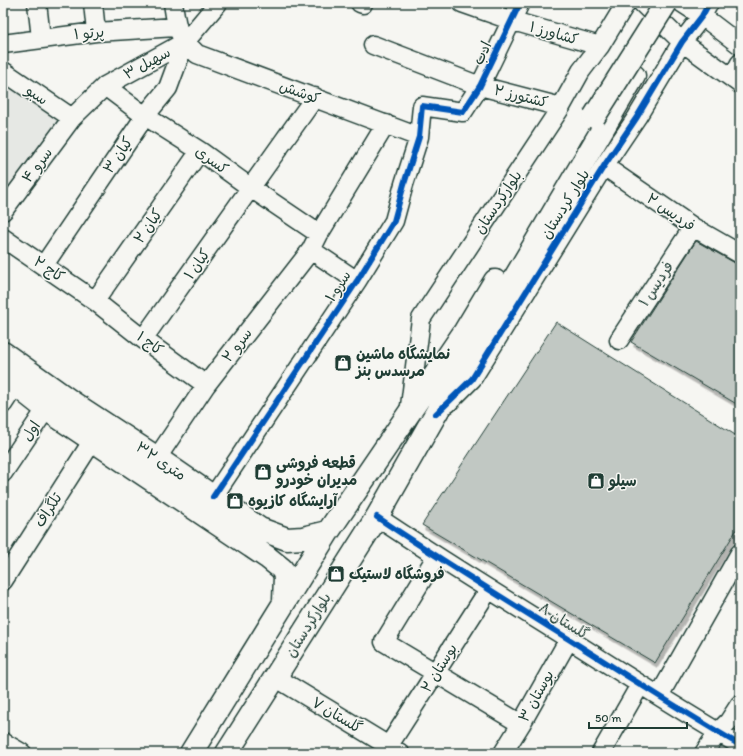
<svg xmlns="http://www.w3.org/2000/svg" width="743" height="756" font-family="Itim,'Playpen Sans Arabic',sans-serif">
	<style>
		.built { fill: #e6e8e4 }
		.building { fill: #c1c8c3; stroke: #1f3d34; filter: url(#shadow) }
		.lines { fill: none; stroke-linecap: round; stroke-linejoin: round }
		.minor-casing { stroke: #1f3d34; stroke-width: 21 }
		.major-casing { stroke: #1f3d34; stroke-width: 25 }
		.minor { stroke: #f6f6f2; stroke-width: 18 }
		.major { stroke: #f6f6f2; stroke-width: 22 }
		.major-bridge-casing { stroke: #1f3d34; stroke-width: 25; stroke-linecap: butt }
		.major-bridge { stroke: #f6f6f2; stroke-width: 22 }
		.cycleway-casing { stroke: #f6f6f2; stroke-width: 8 }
		.cycleway { stroke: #0057b8; stroke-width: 6 }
		.labels { text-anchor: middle; stroke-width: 3; stroke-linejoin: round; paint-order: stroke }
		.street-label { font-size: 15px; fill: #1f3d34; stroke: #f6f6f2 }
		.poi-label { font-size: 15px; font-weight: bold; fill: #1f3d34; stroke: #f6f6f2; text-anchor: start }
	</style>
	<defs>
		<filter id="shadow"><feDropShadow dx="2.5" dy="4.5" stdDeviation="0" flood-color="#0004"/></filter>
	</defs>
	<rect width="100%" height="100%" fill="#f6f6f2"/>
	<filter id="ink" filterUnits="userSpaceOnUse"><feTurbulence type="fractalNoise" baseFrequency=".025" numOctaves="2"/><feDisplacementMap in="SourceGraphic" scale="8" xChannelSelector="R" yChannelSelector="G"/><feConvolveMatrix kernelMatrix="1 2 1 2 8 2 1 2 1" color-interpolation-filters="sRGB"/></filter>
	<g filter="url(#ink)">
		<path class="built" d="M3,78L62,119L3,197Z"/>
		<path class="building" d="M696,241L735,263L740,264V406L631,342Z
			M556,322L740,438V524L655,663L422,525Z"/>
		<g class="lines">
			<g class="minor-casing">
				<path id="minor" d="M37,3L41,38
					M93,3L96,32
					M173,3C177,30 177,35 197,54L419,137
					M360,3L363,4
					M462,3L513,21L600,46
					M642,3L682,42L740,84
					M682,3L702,16L740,45
					M3,44L96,32L176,27
					M373,45L480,86L561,107
					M3,71L72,118
					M732,78L740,63
					M105,86L145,116L200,151L251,188L319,234
					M604,166L693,227L740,254
					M3,211L72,118L105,86L185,42L218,3
					M3,238L95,301L143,339L206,385
					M311,250L357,281
					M44,265L145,116L168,88L185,42
					M95,301L200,151
					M143,339L315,97
					M619,340L693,227
					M3,404L16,384
					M447,404L472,379L604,166L637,117L682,42L702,16L709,3
					M409,414L421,319L561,107L581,71L600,46L626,3
					M157,458L206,385L311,250L319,234L386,124
					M3,473L46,409
					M213,497L357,281L394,221L404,184L419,137L422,106L463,112L480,86L520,3
					M377,517C439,559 503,598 567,638C624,674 681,711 740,745
					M436,557L384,642L521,724
					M3,581L93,440
					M275,677L400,753
					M659,696L740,553
					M3,742L22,753
					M384,753L489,589
					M503,753L521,724L569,639
					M601,753L640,685
					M704,753L718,732L729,721L740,704"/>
			</g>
			<g class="major-casing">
				<path id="major" d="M3,353L73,403L157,458L260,529L287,539L303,538L328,532
					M3,375L46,409L267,557L282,569L285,576L284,601
					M191,753L328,532L465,331L495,281
					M227,753L377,517L471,352L634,76"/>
			</g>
			<use href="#minor" class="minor"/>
			<use href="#major" class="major"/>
			<g class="major-bridge-casing">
				<path id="major-bridge" d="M594,117L666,3"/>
			</g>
			<use href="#major-bridge" class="major-bridge"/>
			<g class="cycleway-casing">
				<path id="cycleway" d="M436,414L472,379L604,166L637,117L682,42L702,16L709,3
					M213,497L357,281L394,221L404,184L419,137L422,106L463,112L480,86L520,3
					M377,517C439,559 503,598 567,638C624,674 681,711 740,745"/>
			</g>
			<use href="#cycleway" class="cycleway"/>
		</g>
	</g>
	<defs>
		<g id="shop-square" transform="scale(0.9)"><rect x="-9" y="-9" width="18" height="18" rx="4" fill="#1f3d34" stroke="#f6f6f2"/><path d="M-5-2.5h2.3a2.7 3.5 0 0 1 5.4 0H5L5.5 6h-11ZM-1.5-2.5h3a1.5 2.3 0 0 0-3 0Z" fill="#fff"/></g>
	</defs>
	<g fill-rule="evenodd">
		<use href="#shop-square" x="343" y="363"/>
		<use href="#shop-square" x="263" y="472"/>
		<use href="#shop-square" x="596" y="481"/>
		<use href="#shop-square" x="235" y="501"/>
		<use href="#shop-square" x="336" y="574"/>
	</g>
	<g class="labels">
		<g class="street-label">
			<text transform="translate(89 33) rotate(-5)" y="5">پرتو ۱</text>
			<text transform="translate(554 33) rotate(16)" y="5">کشاورز ۱</text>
			<text transform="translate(482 53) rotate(-64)" y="5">ادب</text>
			<text transform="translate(147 63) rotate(-29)" y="5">سهیل ۳</text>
			<text transform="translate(300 92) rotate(20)" y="5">کوشش</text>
			<text transform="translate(37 95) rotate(34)" y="5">سبو</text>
			<text transform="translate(521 96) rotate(14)" y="5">کشتورز ۲</text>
			<text transform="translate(118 155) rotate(-56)" y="5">کیان ۳</text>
			<text transform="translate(212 160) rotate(36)" y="5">کسری</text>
			<text transform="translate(37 165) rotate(-53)" y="5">سرو ۴</text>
			<text transform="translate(498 202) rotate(-56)" y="5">بلوارکردستان</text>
			<text transform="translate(565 204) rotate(-58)" y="5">بلوار کردستان</text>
			<text transform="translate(671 212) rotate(34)" y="5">فردیس ۲</text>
			<text transform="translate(148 226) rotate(-55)" y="5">کیان ۲</text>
			<text transform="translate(197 264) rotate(-55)" y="5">کیان ۱</text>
			<text transform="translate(49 269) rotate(34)" y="5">کاج ۲</text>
			<text transform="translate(656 284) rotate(-57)" y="5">فردیس ۱</text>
			<text transform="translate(338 286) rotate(-57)" y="5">سرو ۱</text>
			<text transform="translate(150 343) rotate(37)" y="5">کاج ۱</text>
			<text transform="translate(237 345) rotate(-52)" y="5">سرو ۲</text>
			<text transform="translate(31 431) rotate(-56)" y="5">اول</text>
			<text transform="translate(161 461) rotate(34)" y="5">۳۲ متری</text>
			<text transform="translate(48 510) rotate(-57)" y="5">تلگراف</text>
			<text transform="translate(564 621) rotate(32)" y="5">گلستان ۸</text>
			<text transform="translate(308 625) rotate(-58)" y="5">بلوارکردستان</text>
			<text transform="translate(439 668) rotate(-58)" y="5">بوستان ۲</text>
			<text transform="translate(536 696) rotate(-61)" y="5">بوستان ۳</text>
			<text transform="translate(337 715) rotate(31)" y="5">گلستان ۷</text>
		</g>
		<g class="poi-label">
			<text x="356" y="359">نمایشگاه ماشین<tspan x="356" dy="17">مرسدس بنز</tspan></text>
			<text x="276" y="468">قطعه فروشی<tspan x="276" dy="17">مدیران خودرو</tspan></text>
			<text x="609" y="486">سیلو</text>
			<text x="248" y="506">آرایشگاه کازیوه</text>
			<text x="349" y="579">فروشگاه لاستیک</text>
		</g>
	</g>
	<rect width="743" height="756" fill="none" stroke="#f6f6f2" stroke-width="16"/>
	<rect x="8" y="8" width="727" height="740" fill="none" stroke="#1f3d34" stroke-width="1.5" filter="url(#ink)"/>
	<path d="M589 722v6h98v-6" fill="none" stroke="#1f3d34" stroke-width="2"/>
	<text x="595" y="722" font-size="12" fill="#1f3d34" stroke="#f6f6f2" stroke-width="3" paint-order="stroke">50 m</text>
</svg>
